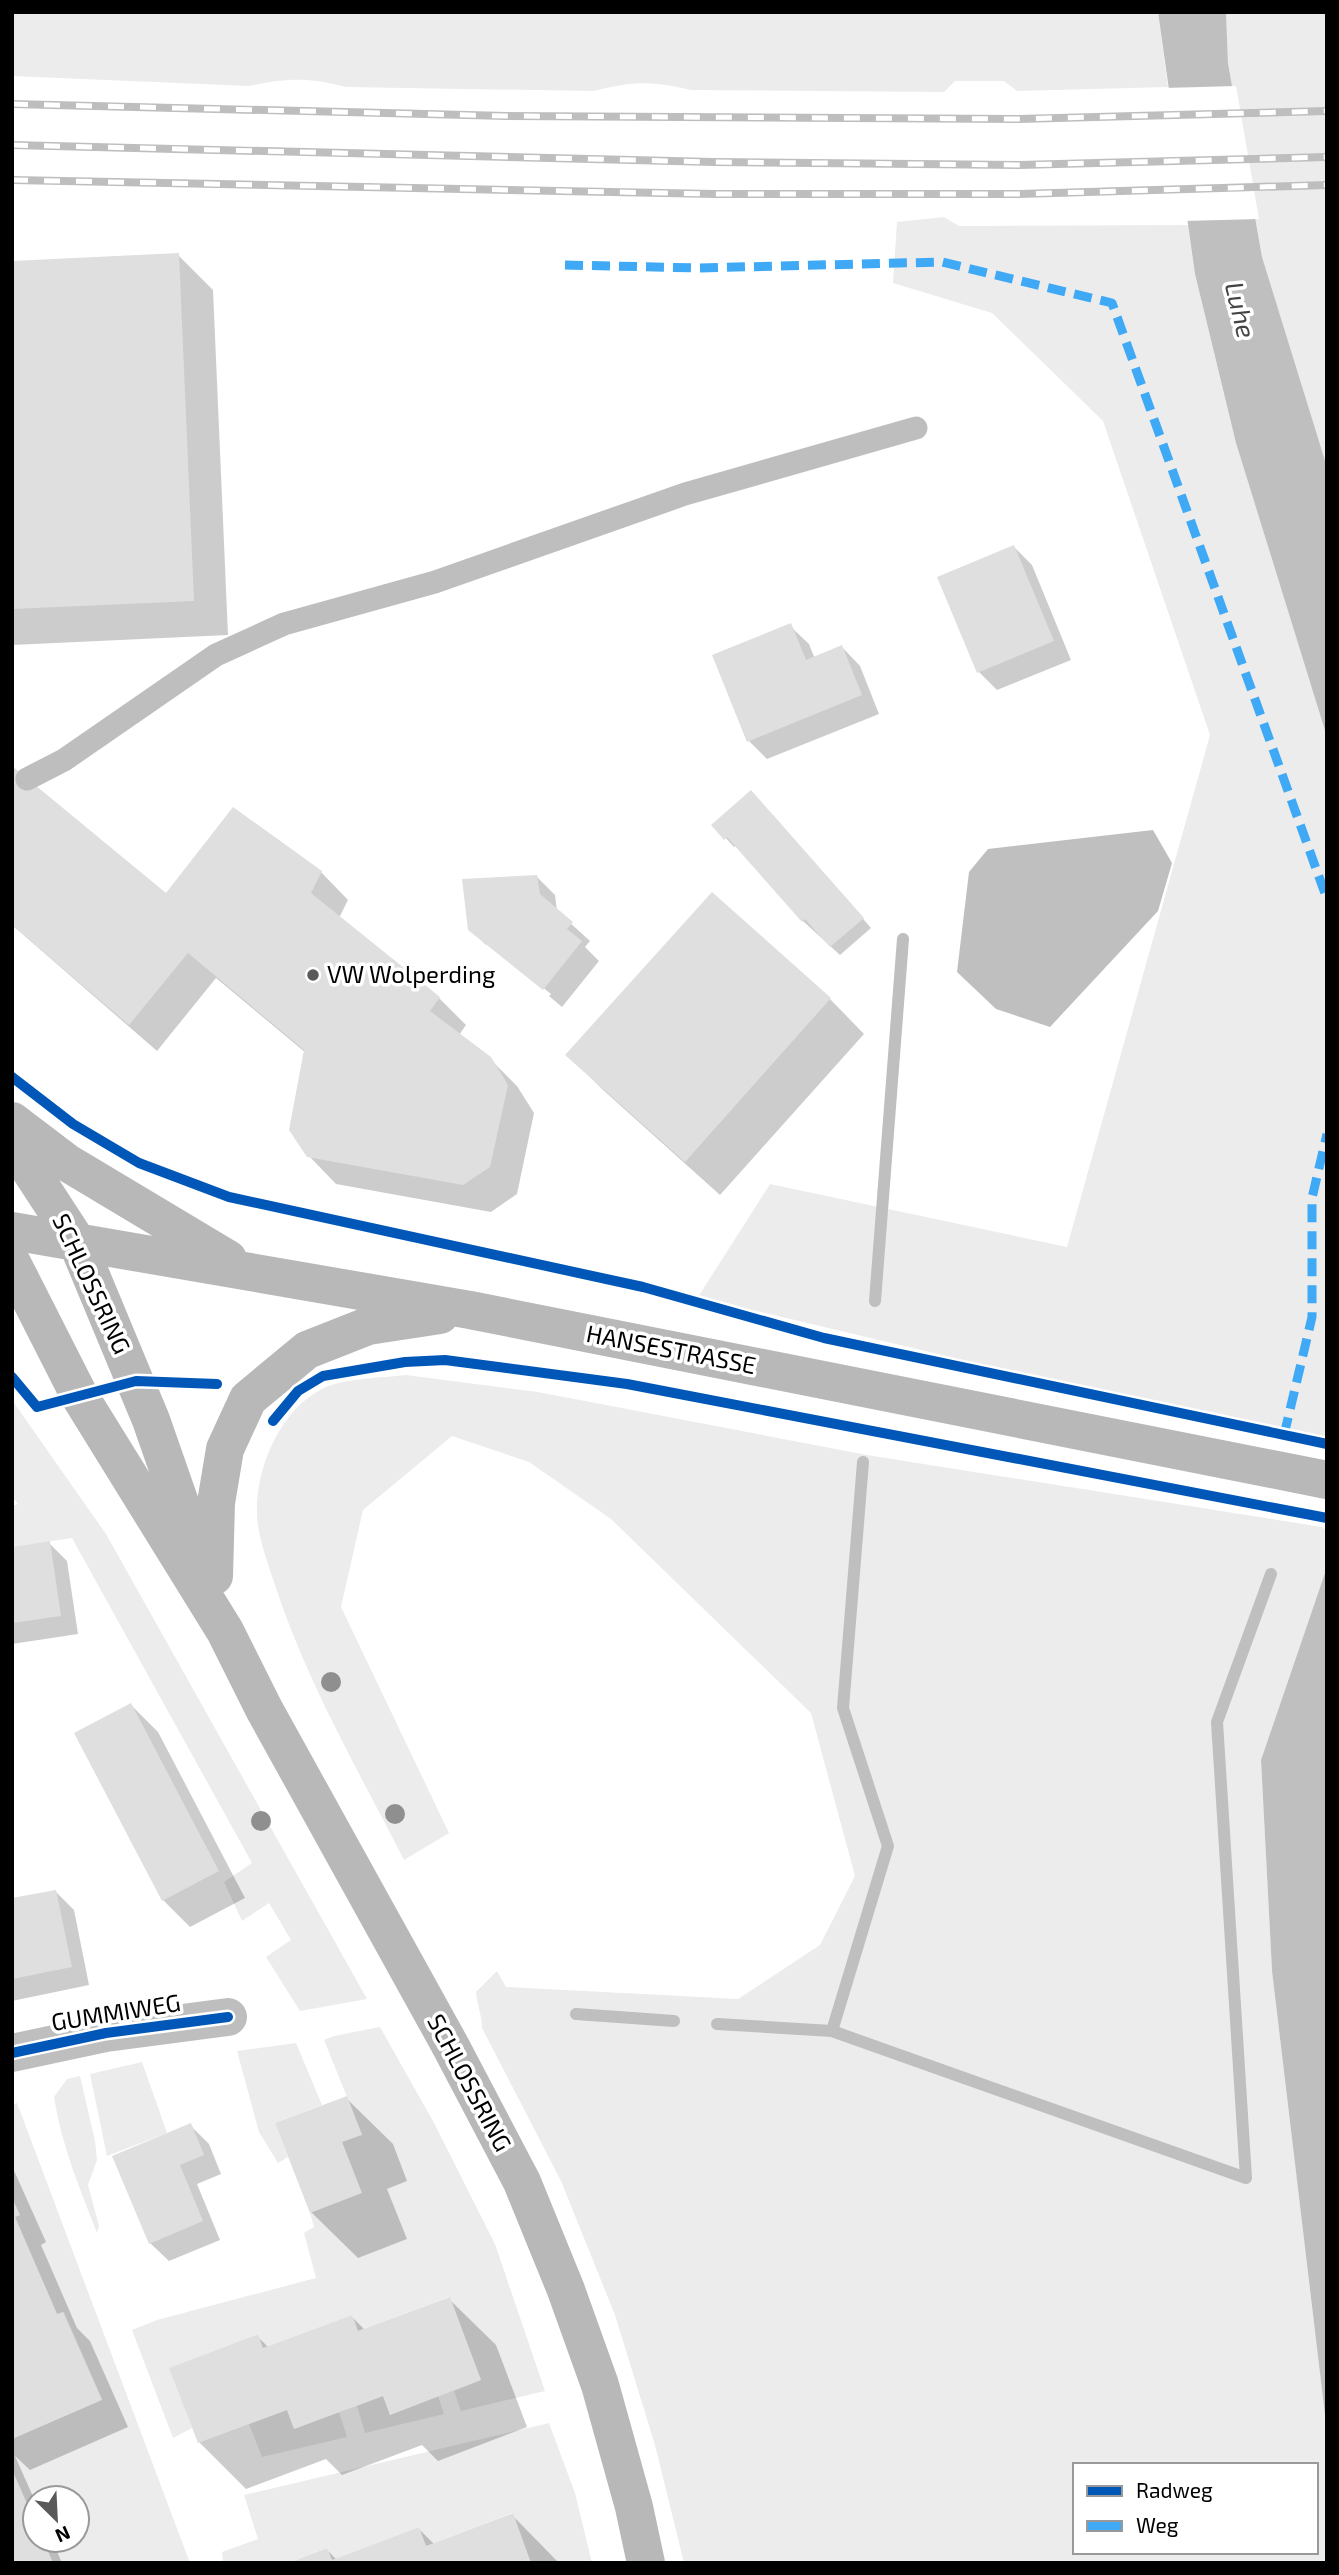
<svg xmlns="http://www.w3.org/2000/svg" width="1339" height="2575" font-family="'Exo 2',sans-serif">
	<style>
		.green { fill: #ececec; fill-rule: evenodd }
		.water { fill: #bfbfbf }
		.pier { fill: #fff }
		.shadow { fill: #0003 }
		.lines { fill: none; stroke-linecap: round; stroke-linejoin: round }
		.stream { stroke: #bfbfbf; stroke-width: 12 }
		.building { fill: #dfdfdf }
		.lane { stroke: #bebebe; stroke-width: 23 }
		.street { stroke: #bebebe; stroke-width: 38 }
		.secondary { stroke: #b8b8b8; stroke-width: 38 }
		.rail-casing { stroke: #bebebe; stroke-width: 8 }
		.rail { stroke: #fff; stroke-width: 5; stroke-dasharray: 16; stroke-linecap: butt }
		.quiet { stroke: #3fa9f5; stroke-width: 9; stroke-dasharray: 18 9; stroke-linecap: butt }
		.cycleway-casing { stroke: #fff; stroke-width: 15 }
		.cycleway { stroke: #0057b8; stroke-width: 10 }
		.tree { fill: #8f8f8f }
		.poi-dot { fill: #595959; stroke: #fff; stroke-width: 2.5 }
		.labels { text-anchor: middle; stroke-width: 7; stroke-linejoin: round; paint-order: stroke }
		.poi-label { font-size: 24px; fill: #000; stroke: #fff; text-anchor: start }
		.street-label { font-size: 24px; fill: #000; stroke: #fff }
		.water-label { font-size: 26px; font-style: italic; fill: #444; stroke: #fff }
	</style>
	<rect width="100%" height="100%" fill="#fff"/>
	<path class="green" d="M12,12H1158L1168,87L1017,91L1004,81H955L944,92L691,90C651,81 634,81 594,91L346,87C308,77 288,78 249,86L12,76Z
		M1226,12H1327V467L1262,257L1228,63Z
		M944,217L959,226L1188,225L1195,274L1236,443L1327,737V1443L1245,1427L698,1297L770,1184L1067,1247L1210,735L1103,421L992,313L893,283L897,222Z
		M406,1375L538,1392L867,1455L1322,1527L1327,1531V1567L1261,1760L1272,1971L1327,2432V2563H684L655,2445L615,2315L561,2181L482,2028C482,2015 477,2005 476,1992L497,1971L506,1987L738,1999L820,1945L855,1876L811,1713L611,1519L529,1462L452,1436L363,1510L341,1607L449,1833L404,1860C358,1770 305,1679 274,1582C267,1561 258,1537 257,1515C255,1469 280,1410 322,1389C343,1378 382,1378 406,1375ZM1075,2465H1316V2552H1075Z
		M12,1400L106,1534L367,1999L300,2011L266,1957L291,1940L269,1903L242,1921L224,1882L252,1863L72,1538L12,1547V1506L18,1504L12,1497Z
		M380,2027L433,2121L495,2244L545,2391L461,2411L454,2391L481,2380L449,2297L358,2331L352,2315L263,2348L257,2334L170,2368L192,2428L173,2438L132,2330L157,2320L316,2278L304,2233L314,2227L310,2213L361,2192L342,2142L362,2134L324,2040L334,2036Z
		M296,2043L322,2105L275,2123L288,2157L278,2163L259,2132L237,2051Z
		M142,2062L167,2133L107,2156L90,2074Z
		M80,2076L95,2141L97,2160L88,2185L99,2226L97,2233C80,2189 61,2144 54,2097L67,2079Z
		M17,2103L190,2563H53L43,2540H77V2498H35V2521L12,2469V2439L102,2399L64,2312L57,2314L15,2217L20,2215L12,2198V2105Z
		M383,2396L390,2415L438,2396L444,2414L365,2433L357,2406Z
		M287,2410L294,2429L339,2412L347,2437L262,2457L249,2424Z
		M549,2423L575,2493L592,2563H531L512,2513L426,2546L419,2527L332,2560L327,2548L287,2563H223L222,2552L258,2539L244,2495Z"/>
	<path class="water" d="M1158,12H1226L1228,63L1262,257L1327,467V737L1236,443L1195,274Z
		M1153,830L1172,863L1158,911L1050,1027L996,1009L957,972L969,872L988,849Z
		M1327,1567V2432L1272,1971L1261,1760Z"/>
	<path class="pier" d="M1236,86L1259,219L1184,221L1164,88Z"/>
	<path class="shadow" d="M178,255L213,290L228,635L12,645V262Z
		M1014,547L1032,565L1071,660L997,690L979,672Z
		M790,626L809,644L815,659L842,647L860,666L879,714L767,759L749,741Z
		M12,769L166,896L321,872L348,900L339,918L439,998L466,1025L459,1035L489,1058L517,1086L534,1113L517,1194L491,1212L336,1184L309,1156L306,1053L216,978L157,1051L12,925Z
		M773,815L871,928L840,955L803,921L737,845L734,847L714,825Z
		M537,877L555,895L557,911L590,941L585,947L599,961L562,1007L549,996L551,994L486,942V945L470,929Z
		M830,999L864,1034L720,1195L602,1089L568,1055Z
		M49,1543L67,1561L78,1634L12,1644V1549Z
		M131,1705L158,1732L245,1898L190,1927L163,1900Z
		M55,1891L74,1910L89,1985L12,2001V1900Z
		M346,2098L393,2144L407,2181L387,2189L407,2239L358,2258L311,2212Z
		M190,2125L209,2144L221,2174L197,2184L220,2240L169,2261L150,2243Z
		M12,2166L46,2242L41,2245L77,2328L90,2341L128,2427L30,2470L15,2456L35,2501V2540H52L62,2563H12Z
		M449,2299L496,2345L527,2427L438,2461L422,2445L342,2475L326,2459L246,2489L199,2442L257,2336L269,2348L352,2317L365,2330Z
		M512,2515L559,2563H292L327,2550L337,2560L419,2529L434,2544Z"/>
	<g class="lines">
		<path class="stream" d="M875,1301L903,939
			M863,1462L843,1708L888,1846L832,2031L1246,2178L1217,1722L1271,1574
			M576,2014L674,2021
			M717,2024L832,2031"/>
	</g>
	<path class="building" d="M179,253L194,601L12,609V261Z
		M1014,545L1054,641L977,673L937,577Z
		M791,623L806,660L842,645L862,695L747,742L712,655Z
		M12,766L166,893L233,807L322,871L311,893L440,997L430,1011L491,1057L508,1085L490,1167L463,1185L307,1157L289,1130L304,1050L188,953L129,1025L12,925Z
		M751,790L864,918L830,947L805,919L802,922L727,837L724,840L711,825Z
		M537,875L540,894L573,922L567,929L582,941L543,990L468,930L462,879Z
		M712,892L831,998L685,1162L565,1055Z
		M50,1541L61,1616L12,1623V1547Z
		M131,1703L219,1871L162,1901L74,1733Z
		M56,1890L72,1967L12,1979V1898Z
		M347,2096L362,2135L342,2142L362,2193L310,2213L275,2123Z
		M191,2123L204,2155L180,2165L203,2221L149,2244L112,2156Z
		M12,2198L20,2215L15,2217L57,2314L63,2312L102,2400L12,2439Z
		M450,2297L481,2380L390,2415L383,2396L294,2429L287,2410L198,2443L169,2368L258,2334L263,2348L352,2315L358,2331Z
		M12,2470L35,2522V2540H43L53,2563H12Z
		M513,2513L531,2563H288L327,2548L332,2560L419,2527L426,2546Z"/>
	<g class="lines">
		<path class="lane" d="M27,779L64,760L216,655L284,624L435,582L685,494L916,428"/>
		<path class="street" d="M12,2053L106,2033L228,2017"/>
		<path class="secondary" d="M12,1121L66,1162L228,1259
			M12,1142L77,1242L151,1420L201,1563
			M12,1231L470,1310L1327,1480
			M12,1263L79,1395L225,1631L264,1709L450,2045L522,2182L566,2290L600,2385L634,2507L646,2563
			M214,1576L216,1503L225,1449L248,1399L307,1350L368,1326L440,1315"/>
		<g class="rail-casing">
			<path id="rail" d="M12,104L507,116L1018,119L1327,111
				M12,145L714,162L1019,165L1327,157
				M12,180L715,194H1020L1327,185"/>
		</g>
		<use href="#rail" class="rail"/>
		<path class="quiet" d="M565,265L699,268L942,262L1112,303L1327,899
			M1284,1435L1312,1317V1198L1327,1134"/>
		<g class="cycleway-casing">
			<path id="cycleway" d="M12,1077L73,1124L139,1163L229,1197L643,1287L824,1338L1327,1444
				M12,1377L37,1407L136,1381L217,1384
				M273,1421L298,1391L323,1376L405,1362L445,1360L627,1384L1327,1518
				M12,2053L106,2033L228,2017"/>
		</g>
		<use href="#cycleway" class="cycleway"/>
	</g>
	<g class="tree">
		<circle cx="331" cy="1682" r="10"/>
		<circle cx="395" cy="1814" r="10"/>
		<circle cx="261" cy="1821" r="10"/>
	</g>
	<circle class="poi-dot" cx="313" cy="975" r="7"/>
	<g class="labels">
		<g class="poi-label">
			<text x="327" y="983">VW Wolperding</text>
		</g>
		<g class="street-label">
			<text transform="translate(91 1284) rotate(65)" y="8">SCHLOSSRING</text>
			<text transform="translate(671 1350) rotate(11)" y="8">HANSESTRASSE</text>
			<text transform="translate(116 2013) rotate(-9)" y="8">GUMMIWEG</text>
			<text transform="translate(469 2083) rotate(62)" y="8">SCHLOSSRING</text>
		</g>
		<g class="water-label">
			<text transform="translate(1240 310) rotate(76)" y="9">Luhe</text>
		</g>
	</g>
	<rect width="1339" height="2575" fill="none" stroke="#000000" stroke-width="28"/>
	<rect x="1073" y="2463" width="245" height="91" fill="#ffffff" stroke="#999999" stroke-width="2"/>
	<rect x="1087" y="2486" width="35" height="10" fill="#0057b8" stroke="#999999" stroke-width="2"/>
	<text x="1136" y="2498" font-size="21" fill="#000000">Radweg</text>
	<rect x="1087" y="2521" width="35" height="10" fill="#3fa9f5" stroke="#999999" stroke-width="2"/>
	<text x="1136" y="2533" font-size="21" fill="#000000">Weg</text>
	<g transform="translate(56 2519) rotate(156)"><circle r="33" fill="#ffffff" stroke="#999999" stroke-width="2"/>
	<path d="M0-5L12 26L0 18L-12 26Z" fill="#595959"/>
	<text y="-10" font-size="19" font-weight="bold" text-anchor="middle" fill="#000000">N</text>
	</g>
</svg>
